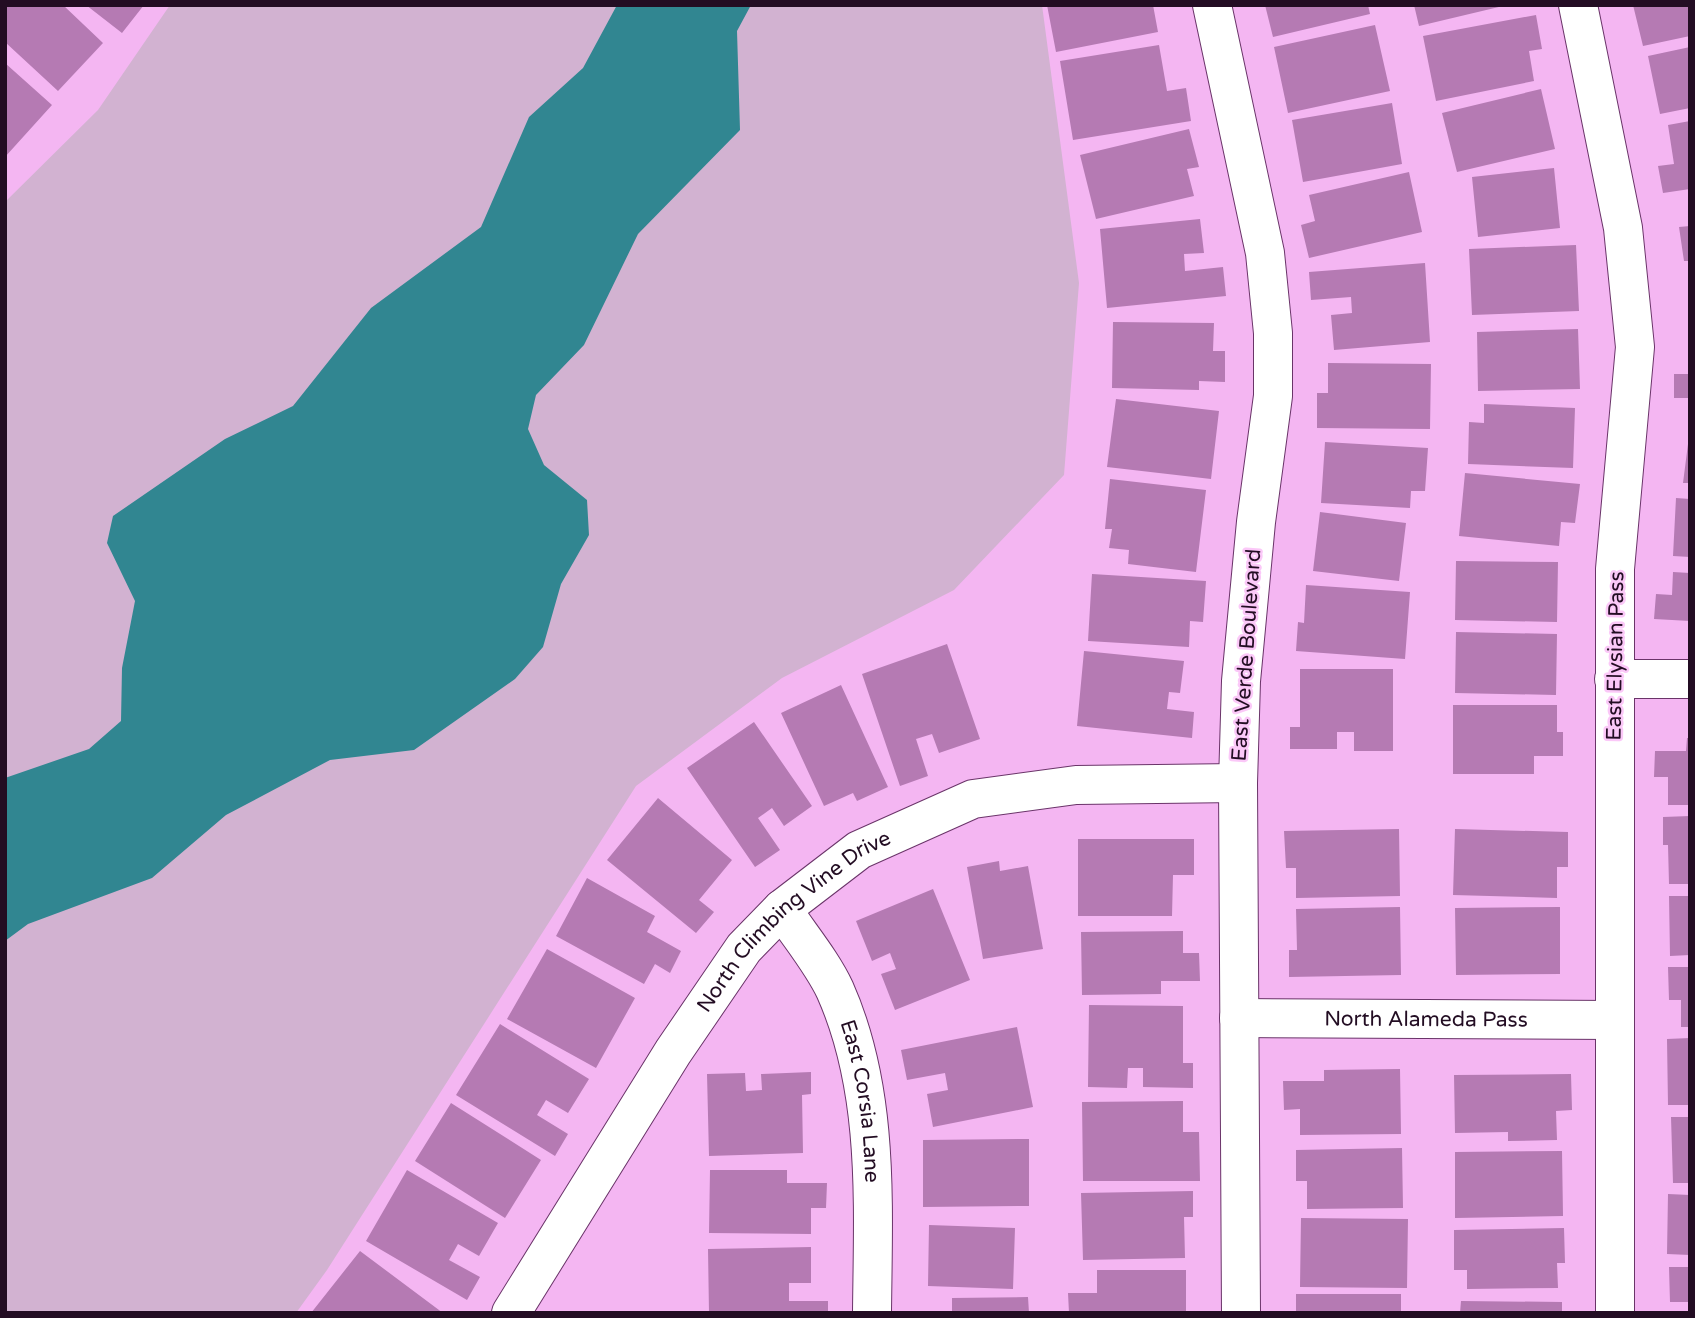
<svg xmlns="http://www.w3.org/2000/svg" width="1695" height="1318" font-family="'Varela Round',sans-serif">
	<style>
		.green { fill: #d2b2d1 }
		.water { fill: #318691 }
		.building { fill: #b57ab3 }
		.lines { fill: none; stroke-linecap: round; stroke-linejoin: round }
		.minor-casing { stroke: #6a3469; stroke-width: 40 }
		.minor { stroke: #fff; stroke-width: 38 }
		.labels { text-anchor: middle; stroke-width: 5; stroke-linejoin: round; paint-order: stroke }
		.street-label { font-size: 21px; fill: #230d23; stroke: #fbc8f8 }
	</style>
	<rect width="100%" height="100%" fill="#f4b6f2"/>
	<path class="green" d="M170,5H1042L1079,283L1064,475L954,590L782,678L636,786L327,1270L296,1313H5V202L98,110Z"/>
	<path class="water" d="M617,5H751L737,31L740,130L638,234L584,345L536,395L528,429L544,465L587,500L589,535L561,584L543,647L515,679L414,750L330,760L226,815L152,878L28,924L5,941V778L89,749L121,721L122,668L135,601L107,543L113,516L225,439L293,406L371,308L481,227L529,117L583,68Z"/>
	<path class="building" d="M5,5H63L103,43L58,91L5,42Z
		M86,5H144L122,33Z
		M1047,5H1153L1158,32L1056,52Z
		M1265,5H1368L1370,14L1273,37Z
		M1414,5H1503V6L1419,26Z
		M1633,5H1690V36L1643,46Z
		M1536,15L1542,49L1529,51L1534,81L1436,101L1423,36Z
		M1375,25L1390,91L1288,113L1274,47Z
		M1159,45L1167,91L1186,88L1191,121L1073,140L1060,61Z
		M1690,47V108L1660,114L1648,56Z
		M5,63L52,105L5,157Z
		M1541,89L1555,149L1457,172L1442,113Z
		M1392,103L1402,164L1303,182L1292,120Z
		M1690,121V189L1663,193L1658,166L1674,164L1668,125Z
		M1189,129L1199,167L1187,169L1194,196L1096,219L1080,155Z
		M1554,168L1560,228L1478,237L1472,177Z
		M1409,172L1422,232L1309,258L1301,225L1315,221L1309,195Z
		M1200,219L1204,253L1184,254L1185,271L1223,267L1226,296L1107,308L1100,229Z
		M1690,226V261H1684L1679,227Z
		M1576,245L1579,311L1472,315L1469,249Z
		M1425,263L1430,342L1334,350L1331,315L1352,313L1351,297L1311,300L1309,272Z
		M1113,322L1214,323L1213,351H1225V382L1199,381V390L1112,388Z
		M1578,329L1580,389L1478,391L1477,332Z
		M1328,363L1431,364L1430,429L1317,428V393H1328Z
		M1674,374H1690V398H1674Z
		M1116,399L1219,411L1211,479L1107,467Z
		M1484,404L1575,408L1573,468L1468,464L1469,422L1484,423Z
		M1325,442L1428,448L1425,491H1411L1410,508L1321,503Z
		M1688,444H1690V483H1683Z
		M1465,473L1580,484L1575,523L1561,522L1559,546L1459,536Z
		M1110,479L1206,490L1196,572L1128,564L1129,550L1109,548L1112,529H1105Z
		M1676,498L1690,499V557L1673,556Z
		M1320,512L1406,523L1399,581L1313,571Z
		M1456,561L1558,562L1557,622L1455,620Z
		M1673,572L1690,573V621L1654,619L1656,594L1672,595Z
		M1092,574L1206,581L1203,622L1190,621L1189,647L1088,641Z
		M1306,585L1410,592L1405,659L1296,651L1298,622L1304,623Z
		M1456,632L1557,634L1556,695L1455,693Z
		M947,644L980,739L939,753L932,734L916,739L928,776L900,786L862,674Z
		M1084,651L1184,661L1180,693L1169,692L1167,709L1194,712L1192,738L1077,726Z
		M1300,669H1393V751H1354V732H1337V749H1290V727H1300Z
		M841,685L888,787L857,801L853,793L824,806L781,713Z
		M1453,705H1557V732H1563V756H1534V774H1453Z
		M754,722L812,806L784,826L772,808L758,818L780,850L755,867L687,768Z
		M1687,738H1690V805H1668V777H1654L1655,751H1686Z
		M658,798L732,860L699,900L714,912L696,933L607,860Z
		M1690,816V884H1669L1668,845H1663V817Z
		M1399,829L1400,896L1296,898V868H1286L1284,831Z
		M1455,829L1568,832V867H1557V898L1453,895Z
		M1078,839H1194V875H1173L1172,916H1078Z
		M999,861L1000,871L1028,866L1043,949L983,959L967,867Z
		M587,878L655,916L647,932L681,951L670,973L655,964L644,984L556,936Z
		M933,889L970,980L895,1010L881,974L896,969L890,953L872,961L856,921Z
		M1669,896H1690V955L1670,956Z
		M1400,907L1401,975L1289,977V950H1297L1296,909Z
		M1560,907V974L1456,975L1455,908Z
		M1183,931V953H1199L1200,981H1161V994L1082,995L1081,932Z
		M547,949L635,998L596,1068L507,1019Z
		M1668,967H1690V1027H1681V1000H1669Z
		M1089,1005L1183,1006V1063H1193V1088L1143,1087V1068H1128L1127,1088L1088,1087Z
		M500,1024L589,1079L568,1113L546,1100L537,1115L568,1134L555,1156L456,1095Z
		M1017,1027L1033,1107L933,1127L927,1094L948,1090L945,1073L907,1080L901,1050Z
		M1690,1038V1105H1668L1667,1039Z
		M1400,1069L1401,1134L1300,1135V1109L1284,1110L1283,1081H1324V1070Z
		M811,1072V1094L802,1095L803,1153L709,1156L707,1074L745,1073L746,1091L762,1090L761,1074Z
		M1571,1074L1572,1110L1556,1111L1557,1140L1508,1141V1132L1455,1133L1454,1075Z
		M1183,1101V1132H1199L1200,1181H1083L1082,1102Z
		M451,1103L541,1160L505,1218L415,1161Z
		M1671,1117H1690V1183H1673Z
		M1029,1139V1206L923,1207V1140Z
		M1402,1148L1403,1208L1307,1209V1181H1296V1150Z
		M1562,1151L1563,1216L1455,1218V1152Z
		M407,1170L498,1223L479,1256L458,1244L449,1260L480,1277L467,1300L366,1241Z
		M710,1170H787V1183H827L826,1208H811V1234L709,1233Z
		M1193,1191V1217H1184L1185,1258L1083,1260L1081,1193Z
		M1668,1194L1690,1195V1255L1667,1254Z
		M1301,1218L1408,1219L1407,1288L1300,1287Z
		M929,1225L1015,1228L1013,1289L928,1286Z
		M1564,1228L1565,1263H1557L1558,1288L1467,1289V1270H1454V1230Z
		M811,1247V1283H789V1301H828V1313H709L708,1249Z
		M360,1251L443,1313H311Z
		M1669,1267H1690V1302H1670Z
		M1097,1270H1186V1313H1069L1068,1293H1097Z
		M1296,1294H1401V1313H1296Z
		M1028,1297L1029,1313H952V1298Z
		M1461,1301L1562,1302V1313H1460Z"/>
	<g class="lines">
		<g class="minor-casing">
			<g id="minor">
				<path d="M1212,5L1265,253L1273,333V396L1256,522L1241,681L1238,783L1241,1313"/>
				<path d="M1578,5L1623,228L1635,347L1615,569V1313"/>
				<path d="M1614,679H1690"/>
				<path id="s1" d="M782,909C799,935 822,962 835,990C880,1091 873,1205 872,1313"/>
				<path id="s2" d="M1239,1018L1614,1020"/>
				<path id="s3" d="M511,1313L673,1052L744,948L782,909L859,850L973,799L1076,785L1238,783"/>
			</g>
		</g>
		<use href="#minor" class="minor"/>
	</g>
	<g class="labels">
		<g class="street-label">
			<text transform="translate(1246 655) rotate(-86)" y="7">East Verde Boulevard</text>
			<text transform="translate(1615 656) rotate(-89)" y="7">East Elysian Pass</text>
			<text dy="7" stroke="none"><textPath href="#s3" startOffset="488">North Climbing Vine Drive</textPath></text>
			<text dy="7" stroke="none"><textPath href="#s2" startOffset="187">North Alameda Pass</textPath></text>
			<text dy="7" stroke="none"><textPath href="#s1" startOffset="212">East Corsia Lane</textPath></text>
		</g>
	</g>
	<rect width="1695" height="1318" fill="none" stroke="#230d23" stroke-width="14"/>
</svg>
